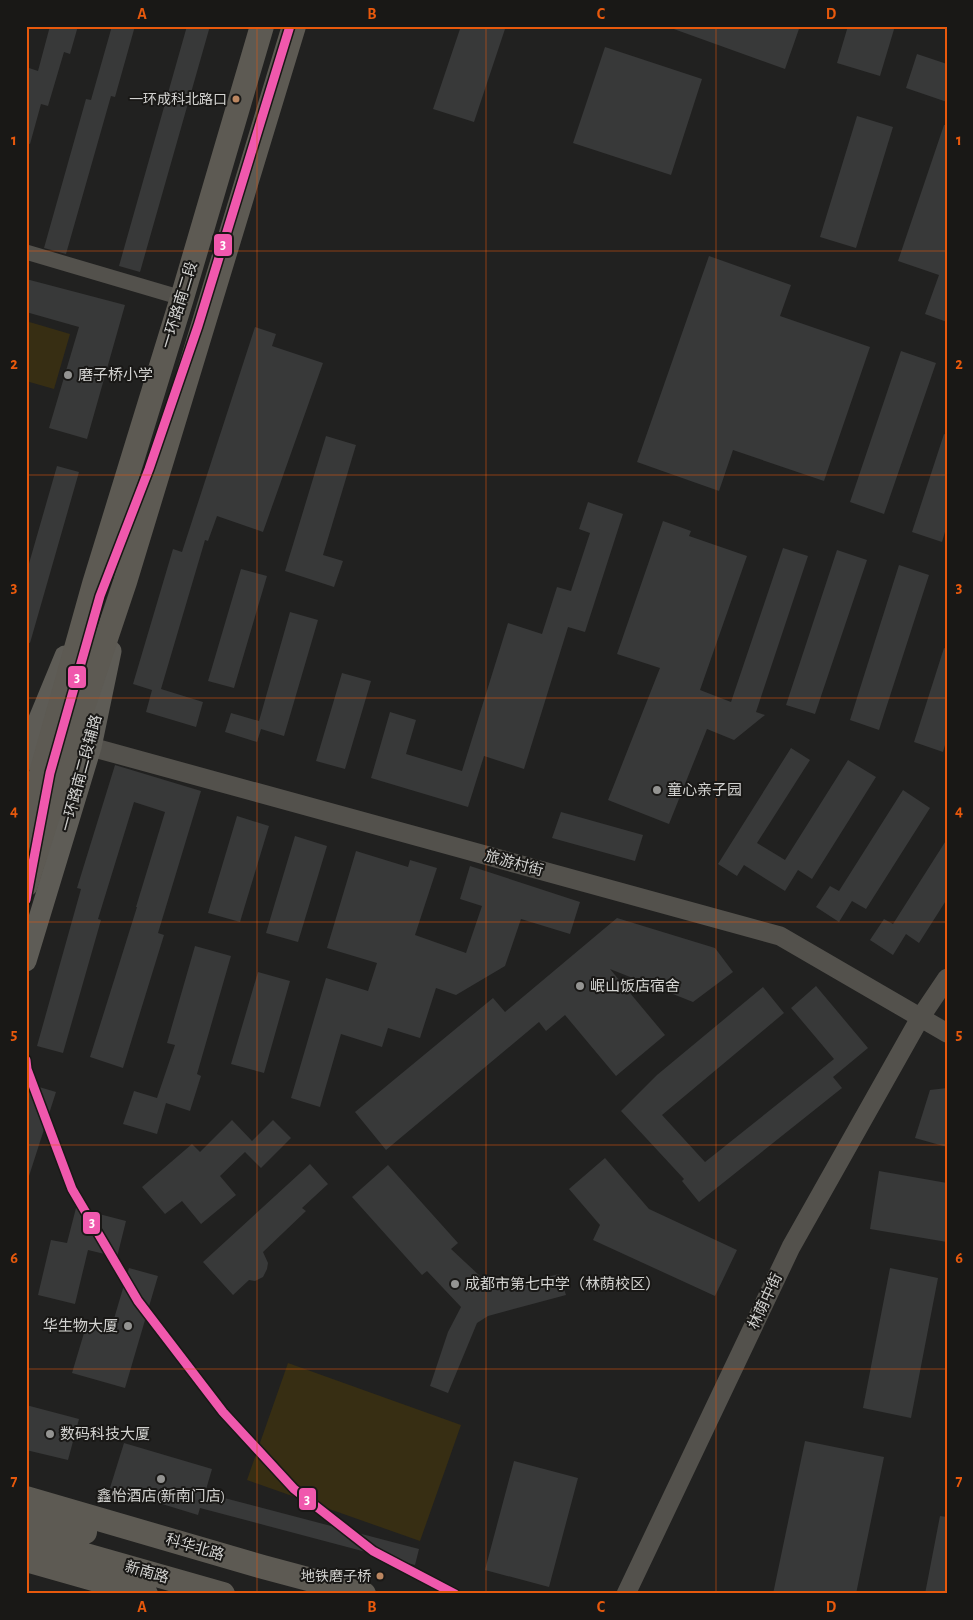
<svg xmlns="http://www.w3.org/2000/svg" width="973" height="1620" font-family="'Alegreya Sans','Noto Sans SC',sans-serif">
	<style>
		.green { fill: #372e13 }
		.building { fill: #383939 }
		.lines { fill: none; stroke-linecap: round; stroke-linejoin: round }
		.minor { stroke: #53514c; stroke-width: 15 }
		.tertiary { stroke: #53514c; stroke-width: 19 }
		.secondary { stroke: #5e5c56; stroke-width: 21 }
		.primary { stroke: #5d5a53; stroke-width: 24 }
		.metro-1-casing { stroke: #191816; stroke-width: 12 }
		.metro-1 { stroke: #f058ad; stroke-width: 9 }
		.grid { fill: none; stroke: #e8590c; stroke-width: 1; stroke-opacity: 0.55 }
		.bus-dot { fill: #bb8660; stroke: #191816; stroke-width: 2 }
		.poi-dot { fill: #949492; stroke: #191816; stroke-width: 2 }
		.labels { text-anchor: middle; stroke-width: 4; stroke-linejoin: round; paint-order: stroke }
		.bus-label { font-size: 14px; fill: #d2d2d0; stroke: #191816; text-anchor: end }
		.street-label { font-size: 15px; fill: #d2d2d0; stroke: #191816 }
		.poi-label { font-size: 15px; fill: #d2d2d0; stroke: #191816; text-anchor: start }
		.line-badge { stroke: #191816; stroke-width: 2 }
		.badge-label { font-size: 14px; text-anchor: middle; font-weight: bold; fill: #fff }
		.neatline { fill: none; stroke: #e8590c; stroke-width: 2 }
		.grid-label { font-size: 16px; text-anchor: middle; font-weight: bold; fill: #e8590c }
	</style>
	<rect width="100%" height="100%" fill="#212120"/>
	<path class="green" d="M26,321L70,334L54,389L26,381Z
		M288,1363L461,1425L420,1541L247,1480Z"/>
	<path class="building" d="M50,26H78L70,54L64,52L48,106L41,104L30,144L26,143V67L38,71Z
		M112,26H135L115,97L111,96L66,254L44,248L86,99L91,100Z
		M187,26H210L140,272L119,266Z
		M461,26H506L474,122L433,109Z
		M671,26H800L785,69L671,28Z
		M848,26H895L880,76L837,63Z
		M605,47L702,79L671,175L573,143Z
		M917,54L947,64V102L906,88Z
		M857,116L893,127L856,248L820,237Z
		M944,125H947V322L925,314L939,275L898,261Z
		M709,256L791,285L780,316L870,347L824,481L733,450L719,491L637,462Z
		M26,279L125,305L87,439L49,428L79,327L26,312Z
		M255,327L276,334L272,346L323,363L263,532L217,516L208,541L205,540L161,689L203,702L196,727L146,712L152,690L133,684L173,549L182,552Z
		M901,351L936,363L884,514L850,502Z
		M944,434L947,435V525L942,542L912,532Z
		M326,436L356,445L323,555L343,561L334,587L285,571Z
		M57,466L79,472L30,643L26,642V574Z
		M588,502L623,514L585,632L568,627L524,769L484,756L468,807L371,778L390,712L416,720L406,754L462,771L508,623L542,634L557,587L571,591L590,533L579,529Z
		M663,521L691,531L689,536L747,556L700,690L731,702L783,548L808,556L756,712L765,715L734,740L707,729L669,824L608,800L660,668L617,654Z
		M837,550L867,560L815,714L786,705Z
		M899,565L929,575L879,730L850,720Z
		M241,569L267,576L234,688L208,681Z
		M290,612L318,620L284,736L261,729L257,742L225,732L231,713L259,721Z
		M944,648L947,649V738L943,752L914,742Z
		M342,673L371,681L345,769L316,761Z
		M791,748L810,760L757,843L785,860L848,760L876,777L812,879L798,870L785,891L744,865L737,876L718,864Z
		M115,765L201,791L158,933L164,935L123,1068L90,1057L137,907H136L165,812L134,802L98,919L101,920L63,1053L37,1046L81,889L77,888Z
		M903,790L930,808L866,909L852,901L839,922L816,907L830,886L839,891Z
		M561,812L643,835L635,861L552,838Z
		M237,816L269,826L240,922L208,913Z
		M295,836L327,846L298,942L266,933Z
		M947,839V899L919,943L906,934L893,955L870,940L884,919L893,924Z
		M356,851L408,867L410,860L437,868L415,935L466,953L482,906L460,899L470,866L580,902L570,934L521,919L505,966L456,995L436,988L420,1038L388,1028L382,1047L341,1034L320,1107L291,1098L326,978L368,991L377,963L327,948Z
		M617,918L715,948L733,972L693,1002L610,969L665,1035L616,1076L565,1015L546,1031L539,1022L386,1150L355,1112L493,998L505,1012Z
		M195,946L231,956L197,1074L201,1076L190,1111L166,1103L157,1134L123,1124L134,1091L157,1098L175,1045L167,1043Z
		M258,972L290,981L264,1073L231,1064Z
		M816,986L868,1048L833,1077L842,1088L699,1202L682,1181L684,1179L621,1111L657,1075L763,987L784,1013L662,1115L705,1162L834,1059L791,1008Z
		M29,1084L56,1092L29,1176H26V1093Z
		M947,1088V1147L915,1138L930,1090Z
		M232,1120L252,1141L273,1120L291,1138L261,1168L245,1152L220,1176L236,1195L201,1224L182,1201L165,1214L142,1187L192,1144L200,1152Z
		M605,1158L649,1209L737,1250L715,1296L593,1240L600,1225L569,1189Z
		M310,1164L328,1184L302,1208L306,1211L263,1252L268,1263L267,1269L263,1277L255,1281L249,1280L233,1295L203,1262Z
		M388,1165L458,1243L451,1249L495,1290L559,1274L566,1295L488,1316L477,1323L448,1393L430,1386L448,1332L461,1307L427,1271L422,1275L352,1197Z
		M879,1171L947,1183V1242L870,1229Z
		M76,1208L126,1221L117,1257L88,1250L75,1304L38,1295L51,1240L67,1243Z
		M129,1268L158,1276L125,1388L72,1373L87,1323L111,1329Z
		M890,1268L938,1278L911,1418L863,1408Z
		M26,1405L79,1419L68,1460L26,1450Z
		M805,1441L884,1457L856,1594H773Z
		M124,1443L212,1469L205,1493L419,1549L415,1565L200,1508L198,1515L110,1488Z
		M514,1461L578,1478L549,1587L485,1570Z
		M940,1516L947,1517V1594H925Z"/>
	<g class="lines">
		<path class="minor" d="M26,252L182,298"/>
		<path class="tertiary" d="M91,747L780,936L947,1033
			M626,1594L791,1247L920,1018L947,978"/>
		<path class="secondary" d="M26,760L34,731L65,656
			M26,961L91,747L111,651"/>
		<path class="primary" d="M26,827L94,584L182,298L262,26
			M26,885L69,749L125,582L294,26
			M26,1498L263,1567L364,1594
			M26,1516L85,1532
			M26,1538L223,1594
			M26,1560L146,1594"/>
		<g class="metro-1-casing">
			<path id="metro-1" d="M26,900L50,773L100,596L149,469L198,326L290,26
				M26,1060L27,1069L72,1189L138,1301L223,1412L294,1489L373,1551L455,1594"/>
		</g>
		<use href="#metro-1" class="metro-1"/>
	</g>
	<path class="grid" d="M257,26V1594M486,26V1594M716,26V1594M26,251H947M26,475H947M26,698H947M26,922H947M26,1145H947M26,1369H947"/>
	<g class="bus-dot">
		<circle cx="236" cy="99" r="4.5"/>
		<circle cx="380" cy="1576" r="4.5"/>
	</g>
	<g class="poi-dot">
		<circle cx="68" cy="375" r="5"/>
		<circle cx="657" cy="790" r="5"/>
		<circle cx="580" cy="986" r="5"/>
		<circle cx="455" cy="1284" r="5"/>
		<circle cx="128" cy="1326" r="5"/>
		<circle cx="50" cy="1434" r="5"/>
		<circle cx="161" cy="1479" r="5"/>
	</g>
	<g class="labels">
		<g class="bus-label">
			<text x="227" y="104">一环成科北路口</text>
			<text x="371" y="1581">地铁磨子桥</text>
		</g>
		<g class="street-label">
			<text transform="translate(179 305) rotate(-73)" y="5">一环路南二段</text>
			<text transform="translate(81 773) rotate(-75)" y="5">一环路南二段辅路</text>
			<text transform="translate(514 863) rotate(15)" y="5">旅游村街</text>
			<text transform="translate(765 1301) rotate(-65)" y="5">林荫中街</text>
			<text transform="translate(195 1547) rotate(16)" y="5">科华北路</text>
			<text transform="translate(147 1572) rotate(16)" y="5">新南路</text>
		</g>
		<g class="poi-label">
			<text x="78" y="380">磨子桥小学</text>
			<text x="667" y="795">童心亲子园</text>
			<text x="590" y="991">岷山饭店宿舍</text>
			<text x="465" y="1289">成都市第七中学（林荫校区）</text>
			<text x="118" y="1331" text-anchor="end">华生物大厦</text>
			<text x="60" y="1439">数码科技大厦</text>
			<text x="161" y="1501" text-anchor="middle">鑫怡酒店(新南门店)</text>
		</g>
	</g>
	<g class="line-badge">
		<rect x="213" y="233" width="20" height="24" rx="5" fill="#f058ad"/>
		<rect x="67" y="665" width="20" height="24" rx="5" fill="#f058ad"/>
		<rect x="82" y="1211" width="19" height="24" rx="5" fill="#f058ad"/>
		<rect x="298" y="1487" width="19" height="24" rx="5" fill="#f058ad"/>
	</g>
	<g class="badge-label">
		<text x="223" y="249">3</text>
		<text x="77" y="682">3</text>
		<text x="92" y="1227">3</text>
		<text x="307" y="1504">3</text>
	</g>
	<rect width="973" height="1620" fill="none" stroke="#191816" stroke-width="55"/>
	<rect x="28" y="28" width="918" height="1564" class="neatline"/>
	<g class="grid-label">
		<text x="142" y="19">A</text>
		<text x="372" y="19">B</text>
		<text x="601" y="19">C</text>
		<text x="831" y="19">D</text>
		<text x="14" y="145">1</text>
		<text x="959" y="145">1</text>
		<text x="14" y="369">2</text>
		<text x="959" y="369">2</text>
		<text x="14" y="592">3</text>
		<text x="959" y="592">3</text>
		<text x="14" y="816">4</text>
		<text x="959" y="816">4</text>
		<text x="14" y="1039">5</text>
		<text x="959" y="1039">5</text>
		<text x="14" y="1263">6</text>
		<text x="959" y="1263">6</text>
		<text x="14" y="1486">7</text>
		<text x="959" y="1486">7</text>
		<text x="142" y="1612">A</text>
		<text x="372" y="1612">B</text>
		<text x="601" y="1612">C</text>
		<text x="831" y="1612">D</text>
	</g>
</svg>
